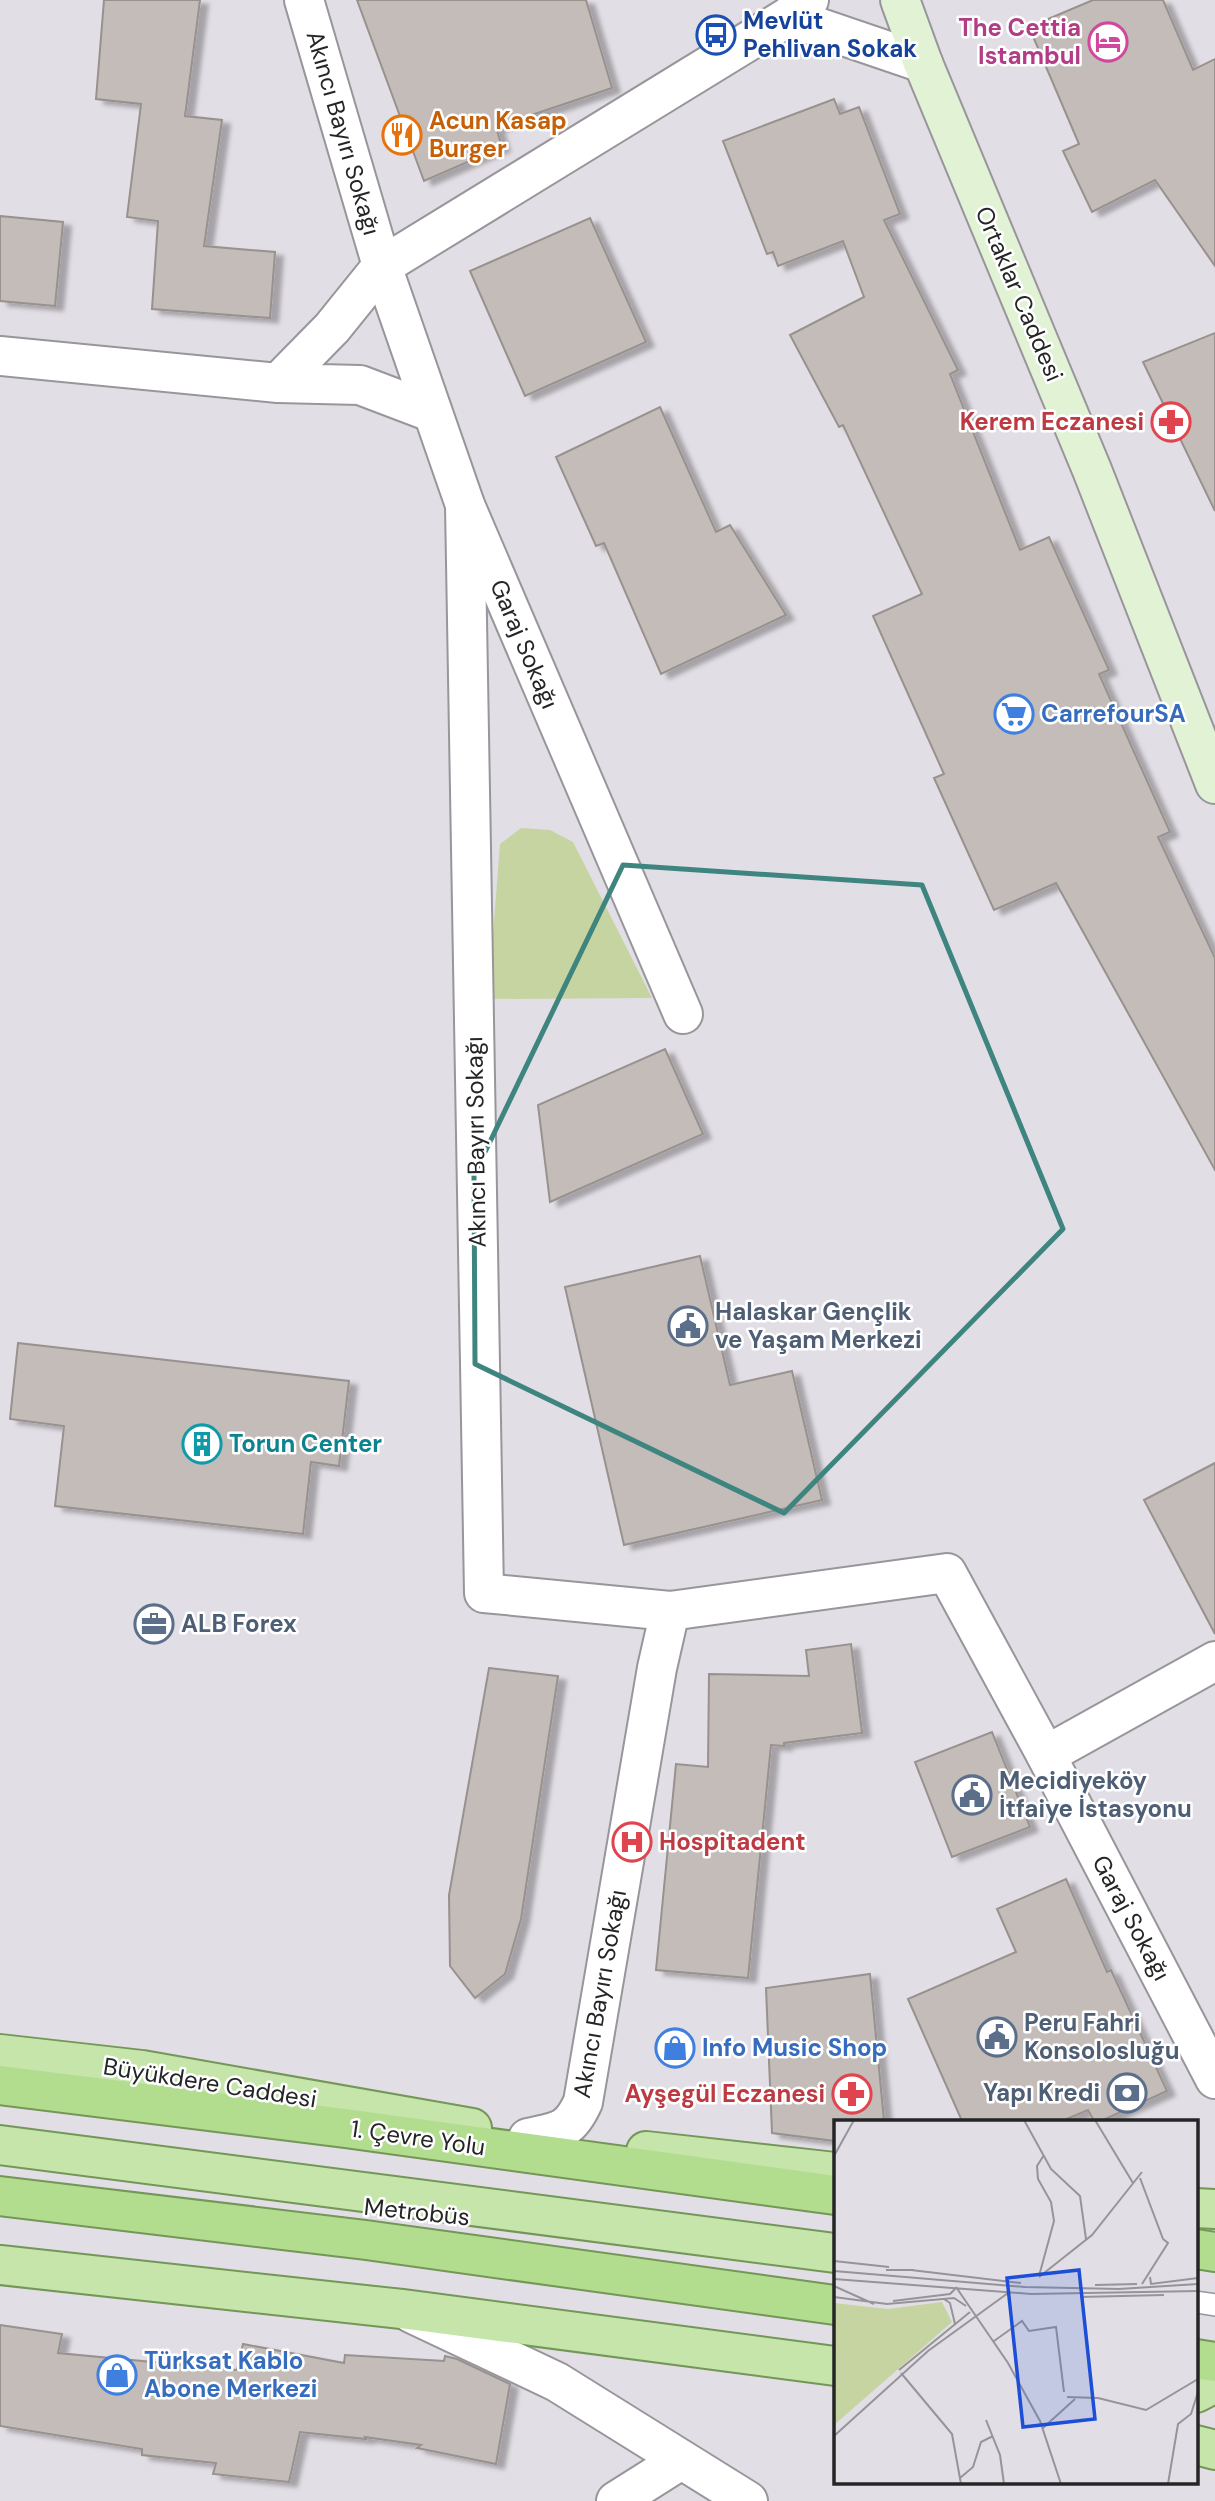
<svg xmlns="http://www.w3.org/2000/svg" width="1215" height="2501" font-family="'DM Sans',sans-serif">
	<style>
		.green { fill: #c5d4a0 }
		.building { fill: #c3bcb8; stroke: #98918e; stroke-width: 2; filter: url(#shadow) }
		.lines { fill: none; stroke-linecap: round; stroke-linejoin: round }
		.service-casing { stroke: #98959b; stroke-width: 24 }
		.minor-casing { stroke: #98959b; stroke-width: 42 }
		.tertiary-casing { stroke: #98959b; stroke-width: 42 }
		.secondary-casing { stroke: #98959b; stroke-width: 42 }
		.primary-casing { stroke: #749657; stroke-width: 42 }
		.trunk-casing { stroke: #749657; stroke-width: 42 }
		.service { stroke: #fff; stroke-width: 21 }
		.minor { stroke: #fff; stroke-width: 38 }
		.tertiary { stroke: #fff; stroke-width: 38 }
		.secondary { stroke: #e2f2d5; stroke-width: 38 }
		.primary { stroke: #c5e5aa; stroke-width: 38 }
		.trunk { stroke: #b2dc8e; stroke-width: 38 }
		.marked { fill: none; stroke: #3e8580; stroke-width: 5; stroke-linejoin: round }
		.labels { text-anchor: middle; stroke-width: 5; stroke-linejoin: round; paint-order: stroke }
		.transit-label { font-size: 24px; font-weight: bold; fill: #164399; stroke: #fff; text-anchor: start }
		.hotel-label { font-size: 24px; font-weight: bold; fill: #b23c85; stroke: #fff; text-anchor: end }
		.food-label { font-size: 24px; font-weight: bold; fill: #c56008; stroke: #fff; text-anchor: start }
		.street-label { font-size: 24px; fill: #252426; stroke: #fff }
		.health-label { font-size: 24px; font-weight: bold; fill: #be3a42; stroke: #fff; text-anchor: end }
		.shop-label { font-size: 24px; font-weight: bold; fill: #366cbe; stroke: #fff; text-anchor: start }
		.service-label { font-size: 24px; font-weight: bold; fill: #4e5e75; stroke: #fff; text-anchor: start }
		.culture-label { font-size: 24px; font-weight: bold; fill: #0d838f; stroke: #fff; text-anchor: start }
		.inset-road { fill: none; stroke: #969499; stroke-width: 2 }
		.view { fill: #1d4ed8; fill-opacity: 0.15; stroke: #1d4ed8; stroke-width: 3.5 }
		.inset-edge { fill: none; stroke: #252426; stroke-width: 3.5 }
	</style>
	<defs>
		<filter id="shadow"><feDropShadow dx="8" dy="4.5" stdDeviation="2" flood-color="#0004"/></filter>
	</defs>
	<rect width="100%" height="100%" fill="#e2dee5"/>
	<path class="green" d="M521,828L550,830L573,842L652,998L488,999L500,844Z"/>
	<path class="building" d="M104,0H200L185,116L222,120L204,246L275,252L270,318L152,309L158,221L127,217L141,104L96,99Z
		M357,0H586L612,88L496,127L502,147L424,181Z
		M1093,0H1163L1193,70L1215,59V266L1155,180L1092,212L1063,151L1079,144L1029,27Z
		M834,99L840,114L859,107L900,214L884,220L958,370L950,374L1020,550L1049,537L1109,670L1099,674L1170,832L1158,837L1215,958V1170L1056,883L994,910L934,778L944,774L873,616L922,594L843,425L839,427L790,335L864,297L843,241L778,266L773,252L767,254L723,141Z
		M0,216L63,222L55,306L0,301Z
		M590,218L646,342L525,396L470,271Z
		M1215,333V511L1143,362Z
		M660,407L716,532L730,525L786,615L661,674L604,543L596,546L556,457Z
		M665,1049L703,1134L550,1202L538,1105Z
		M700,1256L730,1385L792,1371L822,1500L624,1545L565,1287Z
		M18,1343L349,1381L339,1466L311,1462L303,1534L55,1506L64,1426L10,1419Z
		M1215,1463V1634L1144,1500Z
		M851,1644L862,1733L784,1743V1746L771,1745L748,1978L656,1970L676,1764L708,1767L709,1674L809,1676L806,1650Z
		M489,1668L558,1676L521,1919L505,1974L475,1998L450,1966L449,1895Z
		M992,1732L1030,1827L952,1857L915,1762Z
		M1066,1879L1107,1972L1111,1970L1167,2091L1101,2121H1094L1088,2110L1062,2121H962L908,1999L1016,1952L997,1909Z
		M870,1974L884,2121H835V2141L772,2133L766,1988Z
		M0,2325L62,2334L58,2353L237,2370L243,2344L344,2363L345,2355L444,2361L445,2356L457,2359L510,2384L496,2464L417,2448L421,2445L365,2437L366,2439L300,2432L289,2482L213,2474L216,2463L142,2455V2449L0,2426Z"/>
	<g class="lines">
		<g class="service-casing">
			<path id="service" d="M1196,2302L1215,2305"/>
		</g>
		<g class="minor-casing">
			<path id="minor" d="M304,0L382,266L465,505L683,1014
				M1046,1755L1215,2079
				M528,2138C558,2131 569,2133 583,2102L657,1668L670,1611
				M411,2313L557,2382L748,2501"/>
		</g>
		<g class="tertiary-casing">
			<path id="tertiary" d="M788,17L923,63
				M0,356L278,383L360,385L431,412
				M278,383L332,328L382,266L788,17L809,0
				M465,505L484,1593L670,1611L947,1573L1046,1755L1215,1661
				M616,2501L681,2460"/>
		</g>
		<g class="secondary-casing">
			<path id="secondary" d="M900,0L923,63L1092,470L1215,784"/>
		</g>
		<g class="primary-casing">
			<path id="primary" d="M0,2054L142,2070L472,2128
				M0,2145L835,2253
				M646,2151L835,2172
				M1196,2208L1215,2209
				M0,2265L402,2309L835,2366
				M1196,2393L1215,2383
				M1196,2445L1215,2450"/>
		</g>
		<g class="trunk-casing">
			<path id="trunk" d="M0,2085L345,2128L835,2195
				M0,2196L366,2240L835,2305
				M1196,2249L1215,2252
				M1196,2359L1215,2362"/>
		</g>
		<use href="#service" class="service"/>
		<use href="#minor" class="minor"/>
		<use href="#tertiary" class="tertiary"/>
		<use href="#secondary" class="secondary"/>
		<use href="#primary" class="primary"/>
		<use href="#trunk" class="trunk"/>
	</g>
	<path class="marked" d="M623,865L922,885L1063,1229L784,1513L475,1364L474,1175Z"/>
	<defs>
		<g id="bus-ring" transform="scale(2.0125)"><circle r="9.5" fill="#fff" stroke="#1a4fb4" stroke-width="1.5"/><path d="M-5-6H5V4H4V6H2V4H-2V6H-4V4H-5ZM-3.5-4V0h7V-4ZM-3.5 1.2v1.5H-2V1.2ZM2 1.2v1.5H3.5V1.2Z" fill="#1a4fb4"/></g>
		<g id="hotel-ring" transform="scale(2.0125)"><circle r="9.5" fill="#fff" stroke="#d1479c" stroke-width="1.5"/><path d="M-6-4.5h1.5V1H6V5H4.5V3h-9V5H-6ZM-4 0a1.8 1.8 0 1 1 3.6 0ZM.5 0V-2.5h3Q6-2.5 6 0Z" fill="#d1479c"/></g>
		<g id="restaurant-ring" transform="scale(2.0125)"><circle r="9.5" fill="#fff" stroke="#e8710a" stroke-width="1.5"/><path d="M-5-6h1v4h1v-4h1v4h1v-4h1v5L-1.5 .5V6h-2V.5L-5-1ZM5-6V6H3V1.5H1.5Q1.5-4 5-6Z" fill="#e8710a"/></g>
		<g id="pharmacy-ring" transform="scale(2.0125)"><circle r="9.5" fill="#fff" stroke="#e0444e" stroke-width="1.5"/><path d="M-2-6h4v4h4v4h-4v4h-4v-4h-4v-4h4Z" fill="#e0444e"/></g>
		<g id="supermarket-ring" transform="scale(2.0125)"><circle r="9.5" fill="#fff" stroke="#3f7fe0" stroke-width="1.5"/><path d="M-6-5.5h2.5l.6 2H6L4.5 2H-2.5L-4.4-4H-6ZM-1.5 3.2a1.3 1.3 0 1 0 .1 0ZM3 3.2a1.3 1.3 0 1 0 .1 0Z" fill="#3f7fe0"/></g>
		<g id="civic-ring" transform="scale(2.0125)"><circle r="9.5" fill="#fff" stroke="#5c6f8a" stroke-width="1.5"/><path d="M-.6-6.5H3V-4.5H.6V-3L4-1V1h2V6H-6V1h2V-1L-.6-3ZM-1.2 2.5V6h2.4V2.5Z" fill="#5c6f8a"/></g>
		<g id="building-ring" transform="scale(2.0125)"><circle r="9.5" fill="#fff" stroke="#0f9aa8" stroke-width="1.5"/><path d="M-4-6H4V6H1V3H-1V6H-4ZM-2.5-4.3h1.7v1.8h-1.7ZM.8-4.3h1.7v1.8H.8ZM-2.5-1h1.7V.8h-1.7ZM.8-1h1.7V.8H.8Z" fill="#0f9aa8"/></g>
		<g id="office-ring" transform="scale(2.0125)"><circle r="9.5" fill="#fff" stroke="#5c6f8a" stroke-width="1.5"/><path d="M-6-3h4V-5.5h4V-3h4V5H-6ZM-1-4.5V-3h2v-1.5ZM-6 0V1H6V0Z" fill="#5c6f8a"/></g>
		<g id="hospital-ring" transform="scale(2.0125)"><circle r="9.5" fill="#fff" stroke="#e0444e" stroke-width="1.5"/><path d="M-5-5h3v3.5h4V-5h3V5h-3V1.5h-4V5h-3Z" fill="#e0444e"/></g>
		<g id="shop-ring" transform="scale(2.0125)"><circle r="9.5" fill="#fff" stroke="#3f7fe0" stroke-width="1.5"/><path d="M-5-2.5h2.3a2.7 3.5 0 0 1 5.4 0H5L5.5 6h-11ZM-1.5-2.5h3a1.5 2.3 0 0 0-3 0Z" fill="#3f7fe0"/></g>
		<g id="bank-ring" transform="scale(2.0125)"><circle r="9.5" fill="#fff" stroke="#5c6f8a" stroke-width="1.5"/><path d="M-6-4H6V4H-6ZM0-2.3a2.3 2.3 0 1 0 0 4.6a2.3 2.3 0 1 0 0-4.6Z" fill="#5c6f8a"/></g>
	</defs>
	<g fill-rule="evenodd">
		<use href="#bus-ring" x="716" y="35"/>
		<use href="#hotel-ring" x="1108" y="42"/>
		<use href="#restaurant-ring" x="402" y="135"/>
		<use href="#pharmacy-ring" x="1171" y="422"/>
		<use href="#supermarket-ring" x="1014" y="714"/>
		<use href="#civic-ring" x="688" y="1326"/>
		<use href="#building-ring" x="202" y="1444"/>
		<use href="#office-ring" x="154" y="1624"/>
		<use href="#civic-ring" x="972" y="1795"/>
		<use href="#hospital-ring" x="632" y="1842"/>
		<use href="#civic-ring" x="997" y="2037"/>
		<use href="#shop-ring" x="675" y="2048"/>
		<use href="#bank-ring" x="1127" y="2093"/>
		<use href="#pharmacy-ring" x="852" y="2094"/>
		<use href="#shop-ring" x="117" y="2375"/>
	</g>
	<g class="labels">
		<g class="transit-label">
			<text x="743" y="29">Mevlüt<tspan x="743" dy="28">Pehlivan Sokak</tspan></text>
		</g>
		<g class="hotel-label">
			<text x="1081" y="36">The Cettia<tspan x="1081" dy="28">Istambul</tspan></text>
		</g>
		<g class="food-label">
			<text x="429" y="129">Acun Kasap<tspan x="429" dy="28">Burger</tspan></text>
		</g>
		<g class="street-label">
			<text transform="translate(343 133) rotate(74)" y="8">Akıncı Bayırı Sokağı</text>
			<text transform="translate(1019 294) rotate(67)" y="8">Ortaklar Caddesi</text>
			<text transform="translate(524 644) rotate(67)" y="8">Garaj Sokağı</text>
			<text transform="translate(476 1142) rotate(-91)" y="8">Akıncı Bayırı Sokağı</text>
			<text transform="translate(1131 1918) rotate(62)" y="8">Garaj Sokağı</text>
			<text transform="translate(600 1994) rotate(-80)" y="8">Akıncı Bayırı Sokağı</text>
			<text transform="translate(210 2083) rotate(9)" y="8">Büyükdere Caddesi</text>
			<text transform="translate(418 2138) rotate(8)" y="8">1. Çevre Yolu</text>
			<text transform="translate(417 2212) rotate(6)" y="8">Metrobüs</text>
		</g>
		<g class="health-label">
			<text x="1144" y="430">Kerem Eczanesi</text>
			<text x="659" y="1850" text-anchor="start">Hospitadent</text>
			<text x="825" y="2102">Ayşegül Eczanesi</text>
		</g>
		<g class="shop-label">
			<text x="1041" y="722">CarrefourSA</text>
			<text x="702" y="2056">Info Music Shop</text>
			<text x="144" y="2369">Türksat Kablo<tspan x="144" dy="28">Abone Merkezi</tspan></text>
		</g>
		<g class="service-label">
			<text x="715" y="1320">Halaskar Gençlik<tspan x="715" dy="28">ve Yaşam Merkezi</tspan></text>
			<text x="181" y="1632">ALB Forex</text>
			<text x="999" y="1789">Mecidiyeköy<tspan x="999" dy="28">İtfaiye İstasyonu</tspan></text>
			<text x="1024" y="2031">Peru Fahri<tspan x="1024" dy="28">Konsolosluğu</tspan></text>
			<text x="1100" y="2101" text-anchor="end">Yapı Kredi</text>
		</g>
		<g class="culture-label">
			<text x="229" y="1452">Torun Center</text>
		</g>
	</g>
	<g transform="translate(834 2120)">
		<rect width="364" height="364" fill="#e2dee5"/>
		<path d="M108,182L118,202L0,305V183L54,189Z" fill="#c5d4a0"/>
		<path class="inset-road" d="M190,0L217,49L246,76L252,119M261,0L299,63M0,36L20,0M306,58L329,119M0,141L55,147M52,150H80M77,150L187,163M0,151L191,167L285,169L364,164M205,156L220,101L217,82L204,59L203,46L210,35M205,157L258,115L308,52M316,157L317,164L364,158M0,159L197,174L364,171M308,164L334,123L329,119M261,165L303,164M0,166L40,184M122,167L174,243L206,301L227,364M0,177L53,184L120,178L132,186M246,177L330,175M110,179L116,183L121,204M59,181L116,174L122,168M160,221L188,201L195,211L222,207L230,272M65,250L136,192M67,253L118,314L127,364M233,277L264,278L312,290L364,259M152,300L166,335L170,364M209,308L241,279M0,316L94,231L174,173M126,358L139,347L147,322L159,316M334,364L344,304L357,294L364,272"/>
		<path class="view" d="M245,150L261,299L189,307L173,158Z"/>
		<rect width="364" height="364" class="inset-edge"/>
	</g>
</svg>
